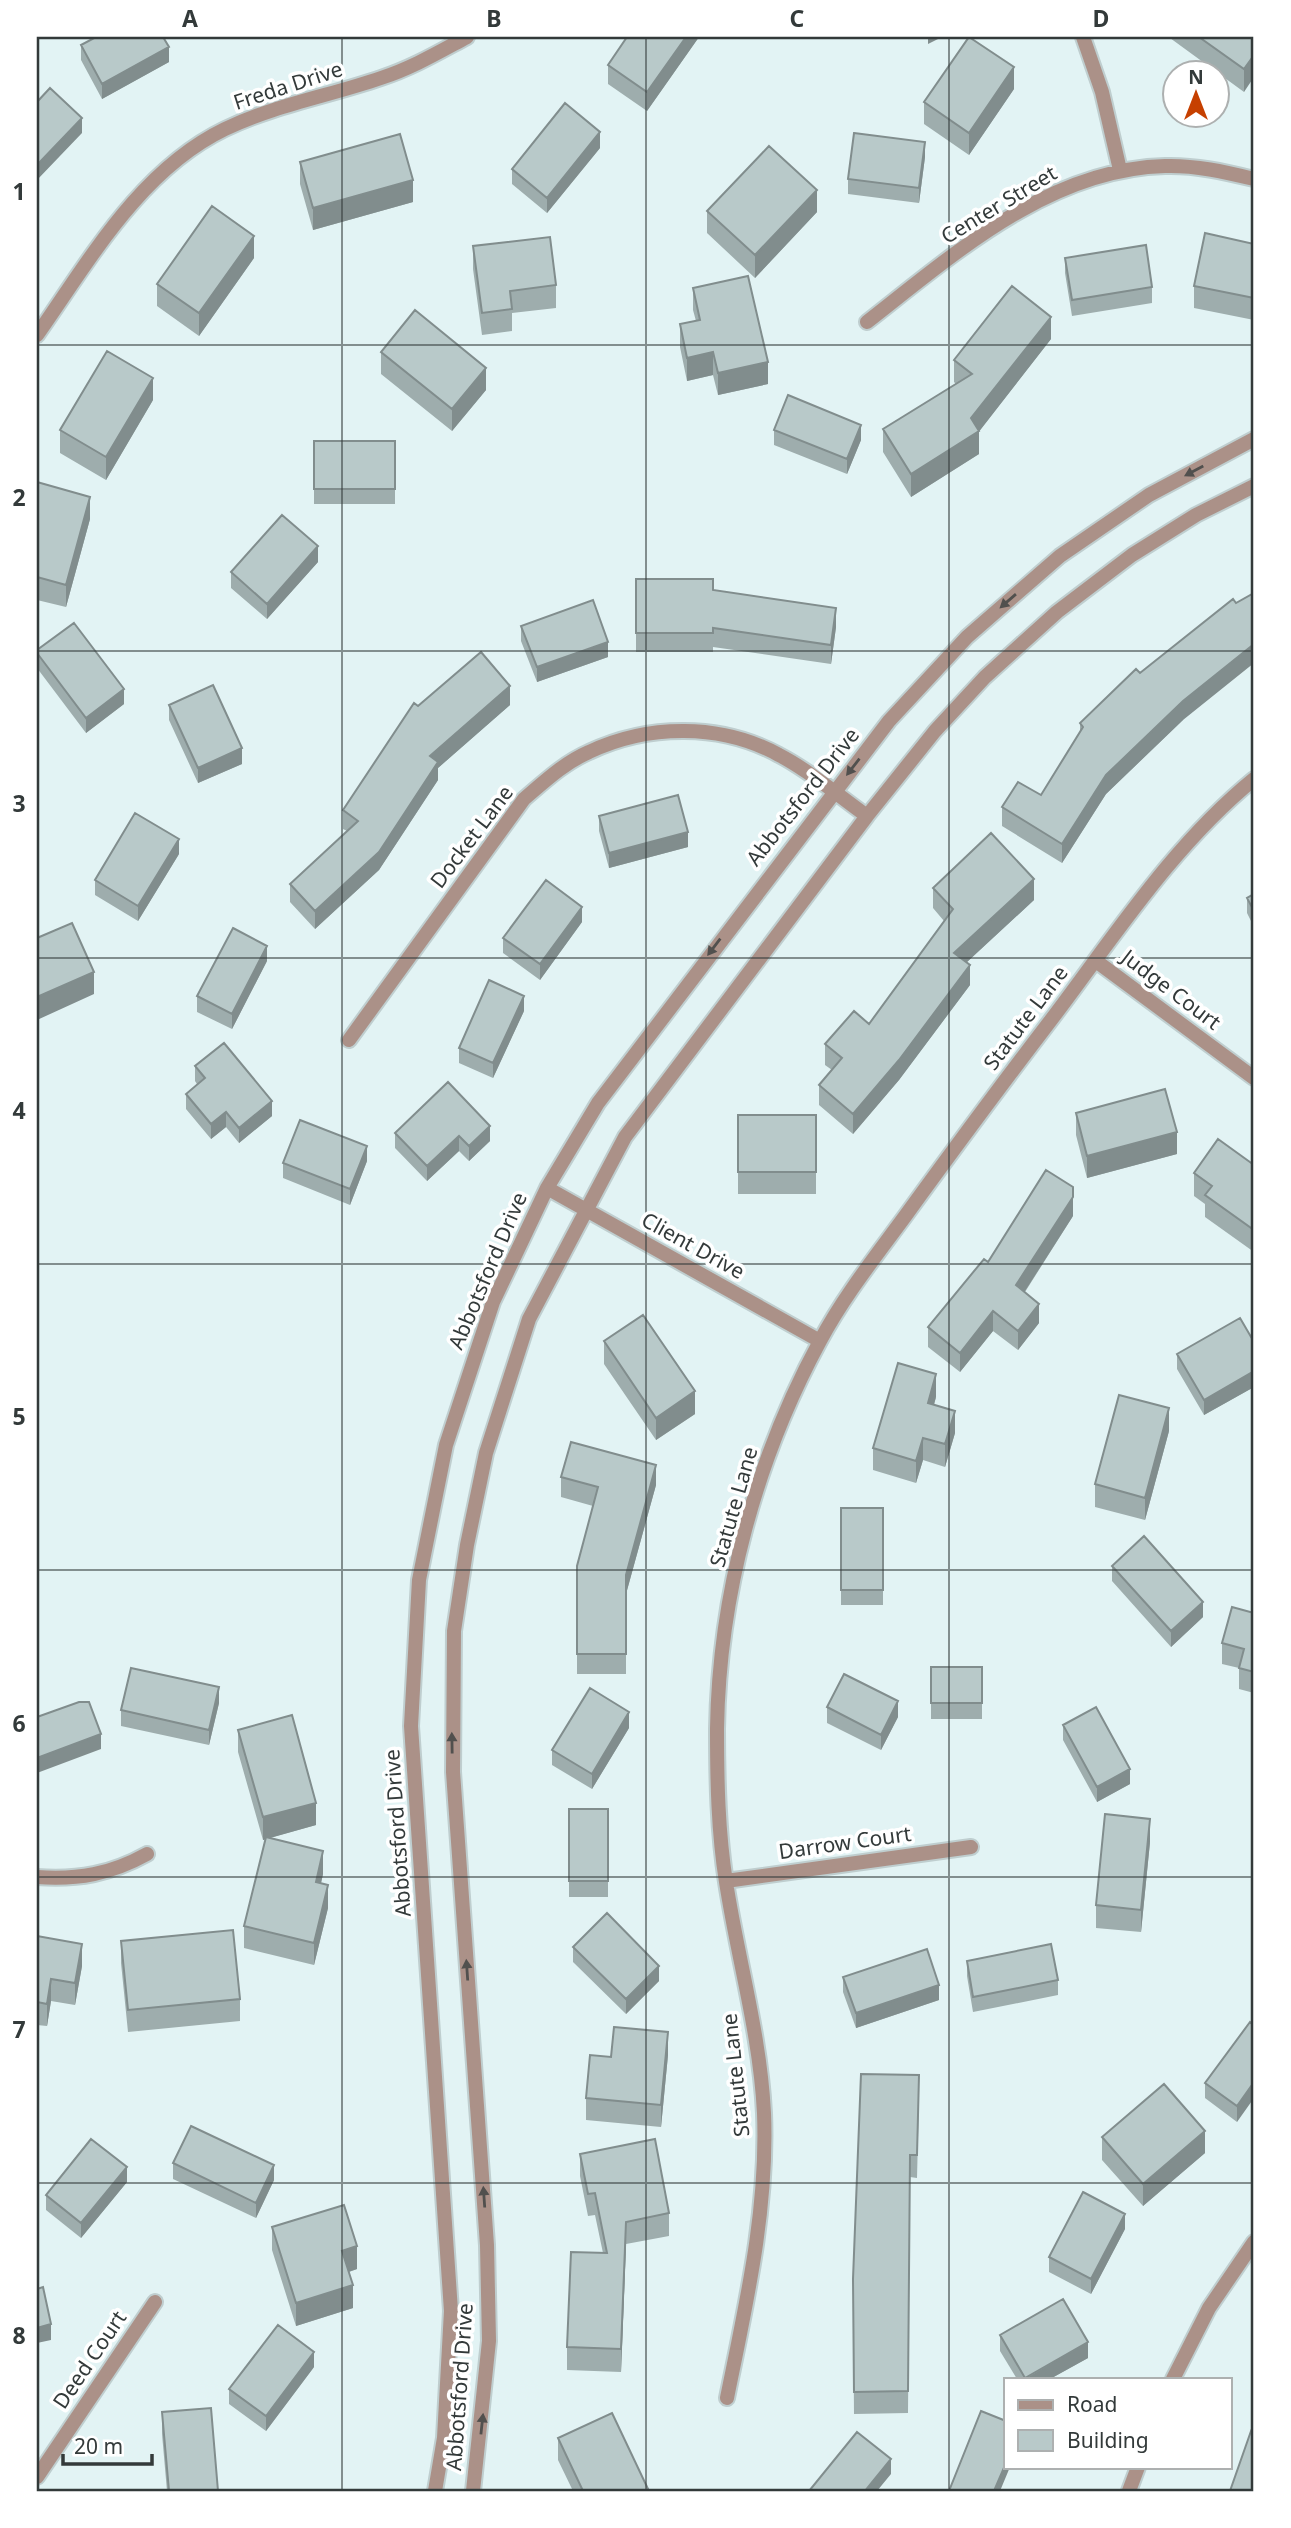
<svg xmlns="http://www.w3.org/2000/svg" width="1291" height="2528" font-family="'Noto Sans',sans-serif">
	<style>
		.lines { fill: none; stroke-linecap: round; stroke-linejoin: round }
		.street-casing { stroke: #bfcecf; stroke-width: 18 }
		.street { stroke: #ab9188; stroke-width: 14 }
		.wall { fill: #9eadad }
		.shaded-wall { fill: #818d8d }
		.building { fill: #b8c9c9; stroke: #818d8d; stroke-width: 2 }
		.oneway { fill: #51504e }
		.grid { fill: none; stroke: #333a3a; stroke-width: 2; stroke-opacity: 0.55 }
		.labels { text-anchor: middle; stroke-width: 7; stroke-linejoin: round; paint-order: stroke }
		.street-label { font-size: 21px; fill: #333a3a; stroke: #fff }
		.neatline { fill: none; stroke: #333a3a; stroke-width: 2.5 }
		.grid-label { font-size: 23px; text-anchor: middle; font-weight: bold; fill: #333a3a }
	</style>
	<rect width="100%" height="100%" fill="#e2f3f4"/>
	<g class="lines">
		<g class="street-casing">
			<path id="street" d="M1083,37L1102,92L1120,170
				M867,322C954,254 1049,169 1165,166C1195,165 1225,172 1254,179
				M37,335C89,261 140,170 225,129C275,105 329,96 381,78C412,68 439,52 467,37
				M1096,961L1254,1078
				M349,1040L524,799C545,781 564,763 589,752C648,724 721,723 779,755C810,771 839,796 867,816
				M547,1188L820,1341
				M37,1877C78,1880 111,1874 147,1854
				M726,1881L971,1847
				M1173,2379L1209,2308L1254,2242
				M727,2398C746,2304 768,2210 764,2113C760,2034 738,1960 726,1882C718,1832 717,1780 717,1729C719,1595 756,1459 820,1341C844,1296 876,1256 906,1215C954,1149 1002,1084 1051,1020C1114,937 1173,845 1254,779
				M37,2477L155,2302
				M435,2491L444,2438L451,2311L411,1726L419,1580L446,1445L493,1302L547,1188L598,1103L889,721L967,637L1060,556L1149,495L1254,439
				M473,2491L489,2341L487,2245L453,1772L454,1631L467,1545L486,1453L529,1319L625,1137L867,816L935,731L985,677L1057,612L1132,555L1196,515L1254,486
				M1129,2491L1138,2467"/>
		</g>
		<use href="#street" class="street"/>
	</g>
	<path class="wall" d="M699,37L647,111L608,84V65Z
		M1170,37H1254L1244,92L1170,38Z
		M81,45L169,62L102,99L81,60Z
		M1014,89L969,155L924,124V102Z
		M600,148L547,213L512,184V169Z
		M925,157L919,203L848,194V179Z
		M300,162L413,202L313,230L300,184Z
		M707,211L817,212L755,278L707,233Z
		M1254,244V320L1194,308V286Z
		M473,246L556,285V308L512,313V331L482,335L473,269Z
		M254,258L199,336L157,306V284Z
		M1065,258L1152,287V303L1072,316L1065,273Z
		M693,288L768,384L718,395L713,375L687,381L680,347V324L696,321L693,310Z
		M1051,339L979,431V454L911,497L883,452V429L956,384L954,382V360Z
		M381,352L486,390L452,431L381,374Z
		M153,400L106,480L60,453V430Z
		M774,430L861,440L847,474L774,445Z
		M314,441H395V504H314Z
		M37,482L90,519L66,607L37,600Z
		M318,562L267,619L231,588V572Z
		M636,579L713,590L836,627L831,664L713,647V652H636Z
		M521,626L608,657L537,682L521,641Z
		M37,650L124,704L86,733L37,668Z
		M169,705L242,764L198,783L169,720Z
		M510,705L438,768V780L379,870L315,929L290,902V884L347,831L343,829V810L418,706Z
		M1183,720L1106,794L1062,863L1002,826V807L1041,795L1080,732V723Z
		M599,816L688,847L609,868L599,831Z
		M179,854L138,921L95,895V880Z
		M933,888L1034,900L967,962L970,985L899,1080L853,1134L819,1105V1085L832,1070L825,1065V1044L869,1024L944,921L933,908Z
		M1254,894V927L1247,913V898Z
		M582,922L540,980L503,953V938Z
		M267,961L232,1029L197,1012V996Z
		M524,1011L493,1078L459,1063V1048Z
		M195,1066L272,1116L239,1143L226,1127L211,1139L186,1109V1094L197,1084L195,1081Z
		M448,1082L490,1141L469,1161L459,1151L427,1181L395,1148V1133Z
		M1076,1113L1177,1154L1087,1178L1076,1135Z
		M738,1115H816V1194H738Z
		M367,1161L350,1205L283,1178V1163Z
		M1254,1165V1252L1205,1217V1204L1194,1196V1173Z
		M1073,1216L1025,1292L1039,1323L1018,1350L993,1331L960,1372L928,1347V1327L988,1262Z
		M604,1341L695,1414L656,1440L604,1364Z
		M1254,1342V1387L1204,1415L1177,1369V1354Z
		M936,1397L934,1405L955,1433L945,1467L923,1460L916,1483L873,1470V1448Z
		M1169,1431L1145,1520L1095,1507V1484Z
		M561,1477L656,1485L626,1594V1674H577V1566L593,1506L561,1497Z
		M841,1508H883V1605H841Z
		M1112,1566L1203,1617L1171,1647L1112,1581Z
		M1254,1613V1693L1239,1689V1668L1222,1664V1643Z
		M931,1667H982V1719H931Z
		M219,1703L209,1745L121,1726V1710Z
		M827,1707L898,1717L881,1750L827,1723Z
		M1063,1725L1130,1784L1097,1802L1063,1740Z
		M629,1728L592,1789L552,1765V1750Z
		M238,1730L316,1825L269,1838L323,1874L321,1883L328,1908L314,1965L244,1948V1926L266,1839L263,1840L238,1752Z
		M569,1809H608V1897H569Z
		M1150,1842L1141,1932L1096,1928V1905Z
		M37,1936L82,1966L75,2005L51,2001L47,2026L37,2025Z
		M121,1941L240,1999V2021L128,2032L121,1963Z
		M573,1947L659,1981L626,2014L573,1962Z
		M967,1961L1058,1980V1995L973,2012L967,1976Z
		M843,1977L939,2000L856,2028L843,1992Z
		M1254,2026L1237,2122L1205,2098V2083Z
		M668,2055L661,2127L586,2120V2098L611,2057Z
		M919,2098L917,2178L910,2177L908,2413L854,2414L853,2279Z
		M1102,2137L1205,2153L1143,2206L1102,2160Z
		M580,2154L669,2213V2236L626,2244L621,2372L567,2370V2347L603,2253L595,2215L588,2216L580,2176Z
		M173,2163L274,2180L256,2218L173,2179Z
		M127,2182L81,2238L46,2210V2195Z
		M272,2227L357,2269L349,2272L353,2308L296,2326L272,2250Z
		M1125,2229L1091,2294L1049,2272V2257Z
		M1000,2335L1088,2358L1050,2379H1017L1000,2351Z
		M314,2367L266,2431L229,2404V2389Z
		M162,2412L218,2491H167L162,2434Z
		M558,2438L649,2491H573L558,2460Z"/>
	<path class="shaded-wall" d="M686,37H699L647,111V92Z
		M928,37H942L928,44Z
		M169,47V62L102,99V84Z
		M1254,55V77L1244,92V69Z
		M1014,67V89L969,155V133Z
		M82,118V133L37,180V165Z
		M600,132V148L547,213V198Z
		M925,142V157L919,203V188Z
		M413,180V202L313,230V208Z
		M817,190V212L755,278V255Z
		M254,236V258L199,336V313Z
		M1051,317V339L978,433L979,431V454L911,497V474L971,418Z
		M713,352V375L687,381V358Z
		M768,362V384L718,395V373Z
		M486,368V390L452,431V409Z
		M153,378V400L106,480V457Z
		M861,425V440L847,474V459Z
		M90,497V519L66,607V585Z
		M318,546V562L267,619V604Z
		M836,608V627L831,664V645Z
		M608,642V657L537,682V667Z
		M1254,644V663L1183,720L1106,794L1062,863V844L1106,775L1183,701Z
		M510,686V705L438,768V780L379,870L315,929V911L430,756Z
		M124,689V704L86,733V718Z
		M242,748V764L198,783V768Z
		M688,832V847L609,868V853Z
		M179,839V854L138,921V906Z
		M1034,879V900L954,974V953Z
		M582,907V922L540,980V964Z
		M267,946V961L232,1029V1014Z
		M970,965V985L899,1080L853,1134V1114Z
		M94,972V994L37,1020V997Z
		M524,996V1011L493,1078V1063Z
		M272,1101V1116L239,1143V1128Z
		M226,1112V1127L211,1139V1124Z
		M490,1126V1141L469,1161V1146Z
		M1177,1132V1154L1087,1178V1156Z
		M459,1136V1151L427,1181V1166Z
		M367,1146V1161L350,1205V1189Z
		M1073,1197V1216L1016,1305V1285Z
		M1039,1304V1323L1018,1350V1331Z
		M993,1311V1331L960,1372V1353Z
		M1254,1371V1387L1204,1415V1400Z
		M936,1374V1397L928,1425V1403Z
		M695,1391V1414L656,1440V1418Z
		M1169,1408V1431L1145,1520V1498Z
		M955,1411V1433L945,1467V1444Z
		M923,1438V1460L916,1483V1461Z
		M656,1465V1485L626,1594V1575Z
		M1203,1602V1617L1171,1647V1631Z
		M219,1687V1703L209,1745V1730Z
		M898,1701V1717L881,1750V1735Z
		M629,1712V1728L592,1789V1774Z
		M101,1734V1749L37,1773V1758Z
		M1130,1769V1784L1097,1802V1787Z
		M316,1803V1825L263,1840V1817Z
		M1150,1819V1842L1141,1932V1910Z
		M323,1851V1874L316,1905V1882Z
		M328,1885V1908L314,1965V1943Z
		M82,1944V1966L75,2005V1983Z
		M659,1966V1981L626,2014V1999Z
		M51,1979V2001L47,2026V2004Z
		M939,1985V2000L856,2028V2013Z
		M668,2032V2055L661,2127V2105Z
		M1254,2082V2098L1237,2122V2106Z
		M1205,2131V2153L1143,2206V2184Z
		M274,2165V2180L256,2218V2203Z
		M127,2167V2182L81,2238V2223Z
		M1125,2214V2229L1091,2294V2279Z
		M626,2222V2244L621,2372V2349Z
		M357,2246V2269L342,2274V2251Z
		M353,2285V2308L296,2326V2303Z
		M51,2324V2340L37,2343V2328Z
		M1088,2342V2358L1050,2379H1025Z
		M314,2352V2367L266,2431V2416Z
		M891,2459V2474L877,2491H865Z
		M1006,2463V2467H1010L1000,2491H994Z"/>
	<path class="building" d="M96,37H163L169,47L102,84L81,45Z
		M627,37H686L647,92L608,65Z
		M969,37L1014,67L969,133L924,102Z
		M1199,37H1254V55L1244,69Z
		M50,88L82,118L37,165V102Z
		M565,103L600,132L547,198L512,169Z
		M854,133L925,142L919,188L848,179Z
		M400,134L413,180L313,208L300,162Z
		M769,146L817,190L755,255L707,211Z
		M212,206L254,236L199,313L157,284Z
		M1205,233L1254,244V298L1194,286Z
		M550,237L556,285L510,291L512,309L482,313L473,246Z
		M1146,245L1152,287L1072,300L1065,258Z
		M748,276L768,362L718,373L713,352L687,358L680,324L700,320L693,288Z
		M1012,286L1051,317L971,418L979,431L911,474L883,429L972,374L954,360Z
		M415,310L486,368L452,409L381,352Z
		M107,351L153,378L106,457L60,430Z
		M788,395L861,425L847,459L774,430Z
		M314,441H395V489H314Z
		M37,482L90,497L66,585L37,577Z
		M282,515L318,546L267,604L231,572Z
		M636,579H713V590L836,608L831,645L713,628V633H636Z
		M1254,593V644L1183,701L1106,775L1062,844L1002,807L1018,782L1041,795L1083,727L1080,723L1136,669L1140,673L1233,599L1236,603Z
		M593,600L608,642L537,667L521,626Z
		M74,623L124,689L86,718L37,653V650Z
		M481,652L510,686L430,756L438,762L379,852L315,911L290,884L358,821L343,810L414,703L418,706Z
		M213,685L242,748L198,768L169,705Z
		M678,795L688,832L609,853L599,816Z
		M135,813L179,839L138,906L95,880Z
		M991,833L1034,879L954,953L970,965L899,1060L853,1114L819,1085L842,1058L825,1044L854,1011L869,1024L953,909L933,888Z
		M546,880L582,907L540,964L503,938Z
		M1254,894V911L1247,898Z
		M72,923L94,972L37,997V938Z
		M233,928L267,946L232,1014L197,996Z
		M489,980L524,996L493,1063L459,1048Z
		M224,1043L272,1101L239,1128L226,1112L211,1124L186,1094L205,1078L195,1066Z
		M448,1082L490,1126L469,1146L459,1136L427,1166L395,1133Z
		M1165,1089L1177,1132L1087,1156L1076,1113Z
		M738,1115H816V1172H738Z
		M300,1120L367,1146L350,1189L283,1163Z
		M1218,1139L1254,1165V1230L1205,1195L1212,1186L1194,1173Z
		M1046,1170L1073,1187V1197L1016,1285L1039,1304L1018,1331L993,1311L960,1353L928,1327L984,1259L988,1262Z
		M643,1315L695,1391L656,1418L604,1341Z
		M1240,1318L1254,1342V1371L1204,1400L1177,1354Z
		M898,1363L936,1374L928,1403L955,1411L945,1444L923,1438L916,1461L873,1448Z
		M1119,1395L1169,1408L1145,1498L1095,1484Z
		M571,1442L656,1465L626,1575V1654H577V1566L598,1487L561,1477Z
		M841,1508H883V1590H841Z
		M1144,1536L1203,1602L1171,1631L1112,1566Z
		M1232,1607L1254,1613V1672L1239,1668L1244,1649L1222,1643Z
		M931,1667H982V1703H931Z
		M131,1668L219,1687L209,1730L121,1710Z
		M844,1674L898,1701L881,1735L827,1707Z
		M590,1688L629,1712L592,1774L552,1750Z
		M79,1702H89L101,1734L37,1758V1717Z
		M1096,1707L1130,1769L1097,1787L1063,1725Z
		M292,1715L316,1803L263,1817L238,1730Z
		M569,1809H608V1881H569Z
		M1105,1814L1150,1819L1141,1910L1096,1905Z
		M266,1837L323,1851L316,1882L328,1885L314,1943L244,1926Z
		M607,1913L659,1966L626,1999L573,1947Z
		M233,1930L240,1999L128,2010L121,1941Z
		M37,1936L82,1944L75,1983L51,1979L47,2004L37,2002Z
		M1051,1944L1058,1980L973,1997L967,1961Z
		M927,1949L939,1985L856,2013L843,1977Z
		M1250,2022L1254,2026V2082L1237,2106L1205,2083Z
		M614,2027L668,2032L661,2105L586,2098L590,2055L611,2057Z
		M861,2074L919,2075L917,2155H910L908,2391L854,2392L853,2279Z
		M1164,2084L1205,2131L1143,2184L1102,2137Z
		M191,2126L274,2165L256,2203L173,2163Z
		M91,2139L127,2167L81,2223L46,2195Z
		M655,2139L669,2213L626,2222L621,2349L567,2347L571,2252L607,2253L595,2193L588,2194L580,2154Z
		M1083,2192L1125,2214L1091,2279L1049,2257Z
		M344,2205L357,2246L342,2251L353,2285L296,2303L272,2227Z
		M43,2287L51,2324L37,2328V2289Z
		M1063,2299L1088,2342L1025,2378L1000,2335Z
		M278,2325L314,2352L266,2416L229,2389Z
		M211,2408L218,2491H169L162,2412Z
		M981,2411L1006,2421V2463L994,2491H949Z
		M612,2413L649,2491H583L558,2438Z
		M1254,2424V2491H1230L1251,2431Z
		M857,2432L891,2459L865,2491H809Z"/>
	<defs><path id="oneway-solid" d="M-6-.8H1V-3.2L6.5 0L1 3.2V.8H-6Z" transform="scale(1.75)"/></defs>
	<g class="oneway">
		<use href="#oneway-solid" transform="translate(1194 471) rotate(152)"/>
		<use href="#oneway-solid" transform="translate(1008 601) rotate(139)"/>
		<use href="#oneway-solid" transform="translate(853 767) rotate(128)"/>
		<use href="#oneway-solid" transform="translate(714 947) rotate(127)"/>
		<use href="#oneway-solid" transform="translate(452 1743) rotate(-91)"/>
		<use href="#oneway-solid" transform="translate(467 1970) rotate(-94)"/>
		<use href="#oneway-solid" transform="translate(484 2197) rotate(-94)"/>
		<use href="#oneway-solid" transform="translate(482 2424) rotate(-84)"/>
	</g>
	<path class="grid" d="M342,37V2491M646,37V2491M949,37V2491M37,345H1254M37,651H1254M37,958H1254M37,1264H1254M37,1570H1254M37,1877H1254M37,2183H1254"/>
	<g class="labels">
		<g class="street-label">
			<text transform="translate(288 86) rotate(-18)" y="7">Freda Drive</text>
			<text transform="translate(999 205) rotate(-31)" y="7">Center Street</text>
			<text transform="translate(803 797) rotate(-52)" y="7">Abbotsford Drive</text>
			<text transform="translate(472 837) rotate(-53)" y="7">Docket Lane</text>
			<text transform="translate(1171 990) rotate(37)" y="7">Judge Court</text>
			<text transform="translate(1026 1018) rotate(-53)" y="7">Statute Lane</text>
			<text transform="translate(693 1246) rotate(29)" y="7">Client Drive</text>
			<text transform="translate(488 1271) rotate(-67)" y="7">Abbotsford Drive</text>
			<text transform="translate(734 1507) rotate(-74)" y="7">Statute Lane</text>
			<text transform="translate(398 1833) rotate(-94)" y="7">Abbotsford Drive</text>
			<text transform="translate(845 1843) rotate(-8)" y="7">Darrow Court</text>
			<text transform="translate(736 2075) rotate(-96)" y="7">Statute Lane</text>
			<text transform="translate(90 2360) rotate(-56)" y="7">Deed Court</text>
			<text transform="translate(460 2387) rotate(-86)" y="7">Abbotsford Drive</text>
		</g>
	</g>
	<rect width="1291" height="2528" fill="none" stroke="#ffffff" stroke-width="77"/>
	<rect x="1004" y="2378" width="228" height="91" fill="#ffffff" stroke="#adb0b0" stroke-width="2"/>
	<rect x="1018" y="2400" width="35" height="10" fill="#ab9188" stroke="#adb0b0" stroke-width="2"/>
	<text x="1067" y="2412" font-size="21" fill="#333a3a">Road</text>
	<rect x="1018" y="2430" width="35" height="21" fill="#b8c9c9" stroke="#adb0b0" stroke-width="2"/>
	<text x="1067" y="2448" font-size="21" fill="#333a3a">Building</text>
	<g transform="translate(1196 94)"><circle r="33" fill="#ffffff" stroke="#adb0b0" stroke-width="2"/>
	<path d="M0-5L12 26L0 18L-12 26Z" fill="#c64000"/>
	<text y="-10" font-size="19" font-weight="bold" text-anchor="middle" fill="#333a3a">N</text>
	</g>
	<path d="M63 2454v10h89v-10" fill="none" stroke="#333a3a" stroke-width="3.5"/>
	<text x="74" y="2454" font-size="21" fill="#333a3a" stroke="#ffffff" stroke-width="5" paint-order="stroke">20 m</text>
	<rect x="38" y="38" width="1214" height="2452" class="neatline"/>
	<g class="grid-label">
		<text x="190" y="27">A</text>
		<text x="494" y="27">B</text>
		<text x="797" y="27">C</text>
		<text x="1101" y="27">D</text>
		<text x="19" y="200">1</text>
		<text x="19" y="506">2</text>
		<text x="19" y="812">3</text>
		<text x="19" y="1119">4</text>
		<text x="19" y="1425">5</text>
		<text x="19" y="1732">6</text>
		<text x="19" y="2038">7</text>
		<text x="19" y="2344">8</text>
	</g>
</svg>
